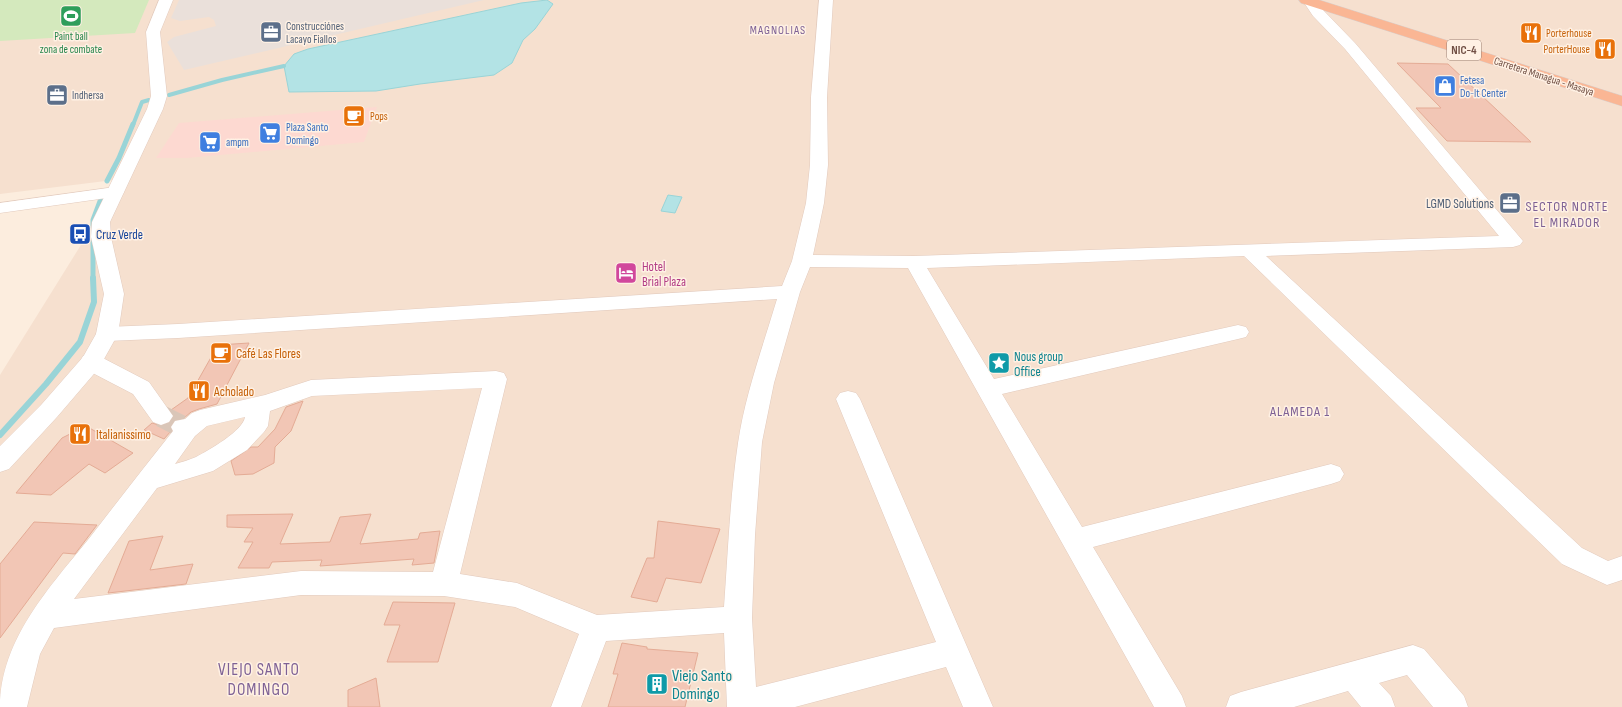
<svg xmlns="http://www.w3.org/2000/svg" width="1622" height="707" font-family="'Sofia Sans Condensed',sans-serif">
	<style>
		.residential { fill: #f6e0cf }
		.commercial { fill: #fdd9d1 }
		.industrial { fill: #eae0da }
		.green { fill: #d4e9bd }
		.water { fill: #b3e3e5; stroke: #99d4d7 }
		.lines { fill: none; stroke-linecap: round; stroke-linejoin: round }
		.stream-far2 { stroke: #99d4d7; stroke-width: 4 }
		.stream-far1 { stroke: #99d4d7; stroke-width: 5 }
		.stream { stroke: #99d4d7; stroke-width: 6 }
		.building { fill: #f2c6b5; stroke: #e4ab95 }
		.minor-tunnel { stroke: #dac6b8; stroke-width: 22; stroke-dasharray: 22 11; stroke-linecap: butt }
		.minor-casing { stroke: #e2cabd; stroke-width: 1 }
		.tertiary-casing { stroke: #e2cabd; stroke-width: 1 }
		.trunk-casing { stroke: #d8cecb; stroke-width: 1 }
		.minor { fill: #fff; fill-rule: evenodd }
		.tertiary { fill: #fff; fill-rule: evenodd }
		.trunk { fill: #fab694; fill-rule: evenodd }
		.labels { text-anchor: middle; stroke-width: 3; stroke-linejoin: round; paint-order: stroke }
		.far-service-label { font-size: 11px; fill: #4e5e75; stroke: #fff1e4; text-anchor: start }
		.far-food-label { font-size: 11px; fill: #c56008; stroke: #fff1e4; text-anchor: start }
		.far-leisure-label { font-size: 11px; fill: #27864d; stroke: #fff1e4 }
		.far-street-label { font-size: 11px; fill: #725146; stroke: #fff1e4 }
		.far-shop-label { font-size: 11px; fill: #366cbe; stroke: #fff1e4; text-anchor: start }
		.far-neighbourhood-label { font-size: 12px; letter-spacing: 1px; fill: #7e6195; stroke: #fff1e4 }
		.shield { fill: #fff1e4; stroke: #9c8175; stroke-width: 1 }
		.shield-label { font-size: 12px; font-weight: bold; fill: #725146 }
		.service-label { font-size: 13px; fill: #4e5e75; stroke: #fff1e4; text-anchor: end }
		.transit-label { font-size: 13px; fill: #164399; stroke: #fff1e4; text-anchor: start }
		.hotel-label { font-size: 13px; fill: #b23c85; stroke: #fff1e4; text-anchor: start }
		.food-label { font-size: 13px; fill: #c56008; stroke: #fff1e4; text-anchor: start }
		.culture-label { font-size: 13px; fill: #0d838f; stroke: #fff1e4; text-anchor: start }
		.neighbourhood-label { font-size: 14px; letter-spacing: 1px; fill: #7e6195; stroke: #fff1e4 }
		.near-culture-label { font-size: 16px; fill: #0d838f; stroke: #fff1e4; text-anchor: start }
		.near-neighbourhood-label { font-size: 17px; letter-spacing: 1px; fill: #7e6195; stroke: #fff1e4 }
	</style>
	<rect width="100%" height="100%" fill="#fcedde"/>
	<path class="residential" d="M0,0H1622V707H0V375L122,179L0,194Z"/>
	<path class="commercial" d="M377,107L364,142L187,158H156L179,123Z"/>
	<path class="industrial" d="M179,0H484L184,70L167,42L174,37L216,26L214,20L209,17L180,21L171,18Z"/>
	<path class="green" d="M0,0H149L135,33L0,41Z"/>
	<path class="water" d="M547,0L553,4L535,29L523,40L512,63L494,75L420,84L376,91L289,92L284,66L294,54L308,49L521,3Z
		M668,195L682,197L675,213L661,211Z"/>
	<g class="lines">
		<path class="stream-far2" d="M169,95L222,80L284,66
			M133,125L142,102L149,100"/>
		<path class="stream-far1" d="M107,181L119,158L133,124
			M93,279V220L102,196"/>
		<path class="stream" d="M0,435L46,384L80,342L94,302L93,278"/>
	</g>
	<path class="building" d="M1397,63L1448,64L1531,142L1447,141L1416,108H1441Z
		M249,343L217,404L199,409L191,412L184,418L175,420L170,426L171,431L164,439L144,430L152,423L162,426L170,423L174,416L171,410L188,398L218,345Z
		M303,401L291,431L275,447L274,463L253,474L235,475L231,461L251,447H258L275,429L286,407Z
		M86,426L133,453L105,473L89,464L51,495L16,493L62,438Z
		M293,514L280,544L330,542L340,517L371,514L360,544L418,539L420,533L440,531L434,563L412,565L414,559L320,566L322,560L272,562L269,568H238L253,542H244L253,528L227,527V515Z
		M658,521L720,529L701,583L666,578L657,602L631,597L647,558H654Z
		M34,522L97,525L75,554L63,553L0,638V564Z
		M163,536L150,570L193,564L186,584L108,593L129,541Z
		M393,602L455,603L438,662H387L400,625H384Z
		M622,643L647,647V649L698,653L685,707H608L618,674H613Z
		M376,678L380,707H348V690Z"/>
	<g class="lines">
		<path class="minor-tunnel" d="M161,416L183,427"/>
		<g class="minor-casing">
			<path id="minor" d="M819,0H833L827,97L828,165L824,203L813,255L914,256L1499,236L1345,49L1313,16L1303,1L1316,0L1323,10L1355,43L1523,241L1520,245L1513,247L1266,256L1582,548L1608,561L1622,556V580L1607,585L1562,564L1244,256L927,268L994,379L1238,325L1246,327L1249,332L1246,337L1238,339L1002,394L1082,527L1331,464L1340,467L1344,474L1340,481L1331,484L1093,547L1182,696L1186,707H1154L908,268L810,267L800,292L774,383L762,442L755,535L752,618L756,687L936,642L836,399L840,393L848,391L856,393L860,399L993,707H963L946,667L795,707H727L724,633L606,641L581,707H551L579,634L515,607L444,596L301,595L54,628L40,654L27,707H0C0,639 51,586 91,536C118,501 145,466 173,431L171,427L175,421L185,419L192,413L200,410L265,395L311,380L496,371L504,373L507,379L460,574L517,583L597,615L724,607C728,552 730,497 738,443C745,395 763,346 777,299L178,338L107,341L99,339L96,334L99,329L107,327L178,324L782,286L792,261L806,203L810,165L811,97ZM482,388L433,572L301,571L74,599L157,488L213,471L247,450L264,432L268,426L270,411L312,396ZM245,417C243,431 209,450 196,457C189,460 182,462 175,464L195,436L207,426Z
				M115,187L121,188L124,192L121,196L0,213V203Z
				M91,354L99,356L149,382L173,416L169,422L161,425L153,422L133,394L83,368L80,362L83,356Z
				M1413,645L1424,649L1464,696L1468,707H1433L1407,675L1379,683L1391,696L1395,707H1361L1348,691L1294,707H1226L1230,696L1241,692Z"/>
		</g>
		<g class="tertiary-casing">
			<path id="tertiary" d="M159,0H173L160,32L167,96L163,109L110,222L111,237L124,294L118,334L99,368L57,417L9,469L0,472V446L41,405L83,357L96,334L104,294L91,237L92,222L147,109L151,96L146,32Z"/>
		</g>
		<g class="trunk-casing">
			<path id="trunk" d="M1299,0H1319L1622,96V106L1301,3Z"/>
		</g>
		<use href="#minor" class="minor"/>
		<use href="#tertiary" class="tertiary"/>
		<use href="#trunk" class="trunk"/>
	</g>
	<defs>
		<g id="stadium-square" transform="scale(1.15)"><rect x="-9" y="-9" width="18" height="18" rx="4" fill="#2e9e5b" stroke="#fff1e4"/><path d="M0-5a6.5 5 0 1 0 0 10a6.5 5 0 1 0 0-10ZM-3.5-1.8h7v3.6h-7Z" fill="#fff"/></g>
		<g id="office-square" transform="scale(1.15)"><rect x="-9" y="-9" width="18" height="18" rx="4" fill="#5c6f8a" stroke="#fff1e4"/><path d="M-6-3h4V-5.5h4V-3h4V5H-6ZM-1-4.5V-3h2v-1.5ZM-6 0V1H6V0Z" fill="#fff"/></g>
		<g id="restaurant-square" transform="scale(1.15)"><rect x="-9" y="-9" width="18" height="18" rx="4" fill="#e8710a" stroke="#fff1e4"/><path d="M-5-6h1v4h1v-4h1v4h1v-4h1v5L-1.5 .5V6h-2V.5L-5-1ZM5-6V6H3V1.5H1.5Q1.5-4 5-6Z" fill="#fff"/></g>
		<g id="shop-square" transform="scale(1.15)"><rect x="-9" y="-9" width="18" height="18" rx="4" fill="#3f7fe0" stroke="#fff1e4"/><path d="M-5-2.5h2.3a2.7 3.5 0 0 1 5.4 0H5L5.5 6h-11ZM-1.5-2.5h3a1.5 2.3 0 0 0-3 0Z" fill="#fff"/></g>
		<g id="cafe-square" transform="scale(1.15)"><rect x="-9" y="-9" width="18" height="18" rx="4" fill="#e8710a" stroke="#fff1e4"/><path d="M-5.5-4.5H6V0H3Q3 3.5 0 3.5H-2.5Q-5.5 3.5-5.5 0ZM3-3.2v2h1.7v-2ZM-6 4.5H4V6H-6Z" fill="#fff"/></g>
		<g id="supermarket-square" transform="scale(1.15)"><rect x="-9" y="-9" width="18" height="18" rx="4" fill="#3f7fe0" stroke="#fff1e4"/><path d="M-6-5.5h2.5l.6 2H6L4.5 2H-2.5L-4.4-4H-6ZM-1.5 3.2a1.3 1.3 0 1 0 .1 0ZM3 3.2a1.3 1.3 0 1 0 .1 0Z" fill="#fff"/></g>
		<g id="bus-square" transform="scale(1.15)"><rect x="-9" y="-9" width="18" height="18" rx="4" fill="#1a4fb4" stroke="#fff1e4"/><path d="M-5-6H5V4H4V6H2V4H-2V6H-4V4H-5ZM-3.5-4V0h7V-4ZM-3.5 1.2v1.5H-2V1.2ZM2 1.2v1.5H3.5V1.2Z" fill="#fff"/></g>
		<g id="hotel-square" transform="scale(1.15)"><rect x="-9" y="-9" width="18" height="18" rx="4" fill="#d1479c" stroke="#fff1e4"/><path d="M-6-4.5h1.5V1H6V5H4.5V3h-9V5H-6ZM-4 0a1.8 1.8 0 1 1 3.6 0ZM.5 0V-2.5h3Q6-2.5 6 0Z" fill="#fff"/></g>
		<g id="sight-square" transform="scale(1.15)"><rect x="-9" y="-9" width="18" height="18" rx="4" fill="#0f9aa8" stroke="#fff1e4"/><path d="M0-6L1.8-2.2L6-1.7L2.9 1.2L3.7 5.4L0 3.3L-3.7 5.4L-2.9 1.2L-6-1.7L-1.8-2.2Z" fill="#fff"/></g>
		<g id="building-square" transform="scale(1.15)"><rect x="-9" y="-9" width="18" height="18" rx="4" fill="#0f9aa8" stroke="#fff1e4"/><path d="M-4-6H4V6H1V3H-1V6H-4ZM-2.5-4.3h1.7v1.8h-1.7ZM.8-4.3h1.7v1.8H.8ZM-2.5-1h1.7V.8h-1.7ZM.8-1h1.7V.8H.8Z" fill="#fff"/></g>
	</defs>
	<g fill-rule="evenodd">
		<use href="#stadium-square" x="71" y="16"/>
		<use href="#office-square" x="271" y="32"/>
		<use href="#restaurant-square" x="1531" y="33"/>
		<use href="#restaurant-square" x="1605" y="49"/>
		<use href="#shop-square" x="1445" y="86"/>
		<use href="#office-square" x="57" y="95"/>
		<use href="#cafe-square" x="354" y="116"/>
		<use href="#supermarket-square" x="270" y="133"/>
		<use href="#supermarket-square" x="210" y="142"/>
		<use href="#office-square" x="1510" y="203"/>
		<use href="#bus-square" x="80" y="234"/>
		<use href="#hotel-square" x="626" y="273"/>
		<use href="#cafe-square" x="221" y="353"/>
		<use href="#sight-square" x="999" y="363"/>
		<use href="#restaurant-square" x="199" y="391"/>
		<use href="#restaurant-square" x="80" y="434"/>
		<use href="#building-square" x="657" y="684"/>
	</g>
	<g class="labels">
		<g class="far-service-label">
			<text x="286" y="30">Construcciónes<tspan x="286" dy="13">Lacayo Fiallos</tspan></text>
			<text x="72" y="99">Indhersa</text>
		</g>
		<g class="far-food-label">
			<text x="1546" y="37">Porterhouse</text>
			<text x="1590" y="53" text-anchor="end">PorterHouse</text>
			<text x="370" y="120">Pops</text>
		</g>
		<g class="far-leisure-label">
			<text x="71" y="40">Paint ball<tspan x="71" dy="13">zona de combate</tspan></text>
		</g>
		<g class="far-street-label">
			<text transform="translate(1544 76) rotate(18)" y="4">Carretera Managua - Masaya</text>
		</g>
		<g class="far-shop-label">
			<text x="1460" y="84">Fetesa<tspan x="1460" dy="13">Do-It Center</tspan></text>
			<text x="286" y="131">Plaza Santo<tspan x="286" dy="13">Domingo</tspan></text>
			<text x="226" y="146">ampm</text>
		</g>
		<g class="far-neighbourhood-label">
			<text x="778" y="34">MAGNOLIAS</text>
		</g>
		<rect class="shield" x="1447" y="40" width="34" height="20" rx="3"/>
		<g class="shield-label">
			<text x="1464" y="54">NIC-4</text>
		</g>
		<g class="service-label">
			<text x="1494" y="208">LGMD Solutions</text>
		</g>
		<g class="transit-label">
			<text x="96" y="239">Cruz Verde</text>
		</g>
		<g class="hotel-label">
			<text x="642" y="271">Hotel<tspan x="642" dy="15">Brial Plaza</tspan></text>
		</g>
		<g class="food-label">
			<text x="236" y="358">Café Las Flores</text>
			<text x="214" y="396">Acholado</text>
			<text x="96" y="439">Italianissimo</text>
		</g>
		<g class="culture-label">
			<text x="1014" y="361">Nous group<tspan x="1014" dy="15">Office</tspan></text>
		</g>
		<g class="neighbourhood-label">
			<text x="1567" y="211">SECTOR NORTE<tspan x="1567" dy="16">EL MIRADOR</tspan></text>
			<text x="1300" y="416">ALAMEDA 1</text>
		</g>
		<g class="near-culture-label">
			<text x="672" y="681">Viejo Santo<tspan x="672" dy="18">Domingo</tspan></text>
		</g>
		<g class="near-neighbourhood-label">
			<text x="259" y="675">VIEJO SANTO<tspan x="259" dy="20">DOMINGO</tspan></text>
		</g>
	</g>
</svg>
